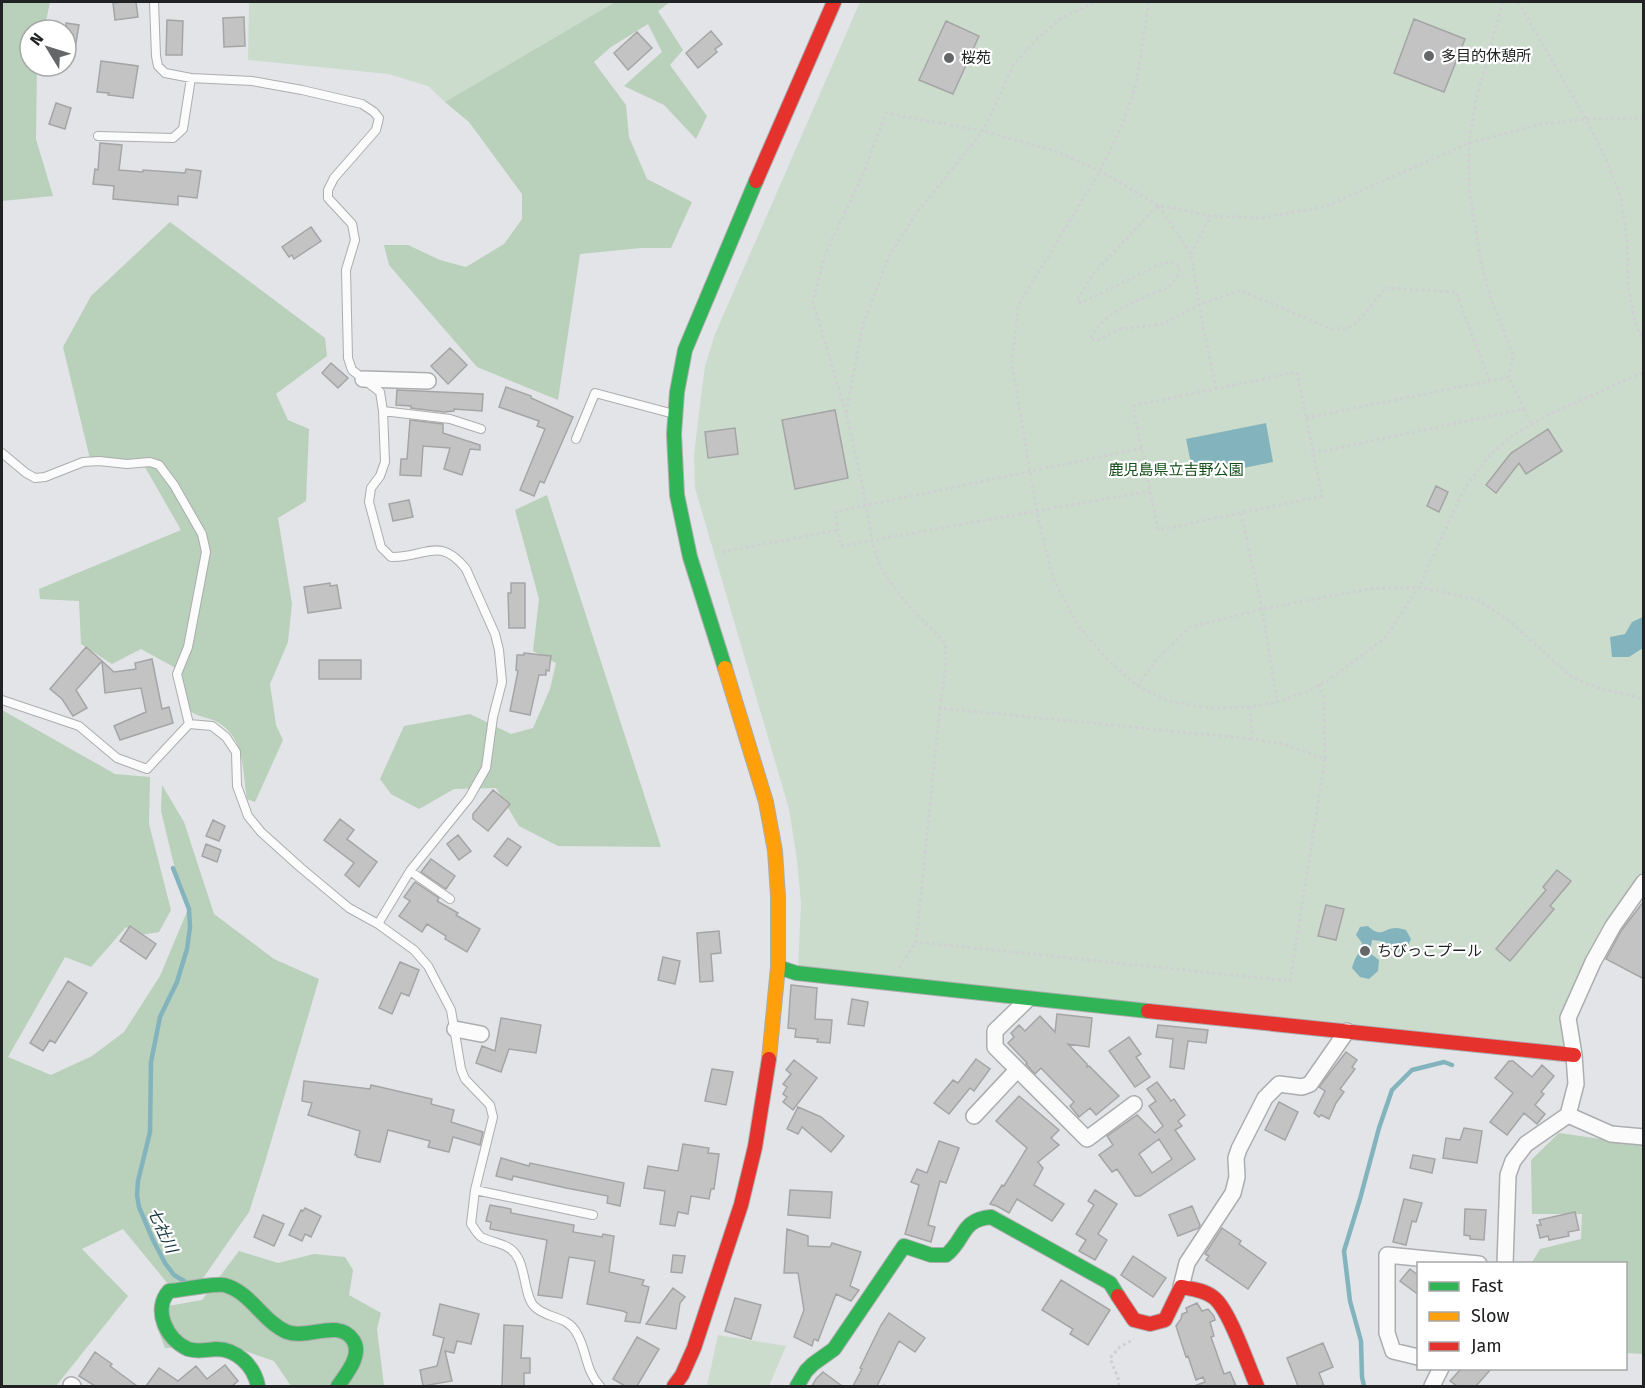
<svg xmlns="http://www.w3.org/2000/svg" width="1645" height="1388" font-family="'Fira Sans','Noto Sans JP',sans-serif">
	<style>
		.green { fill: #cbdccd }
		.forest { fill: #b9d0bb }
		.water { fill: #83b4be }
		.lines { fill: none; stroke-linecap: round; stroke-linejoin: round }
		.stream { stroke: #83b4be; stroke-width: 4.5 }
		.building { fill: #c3c3c4; stroke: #a5a5a6; stroke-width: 1.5; fill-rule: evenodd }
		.lane-casing { stroke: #acadaf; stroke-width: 10 }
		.street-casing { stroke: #acadaf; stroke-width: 18 }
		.fast-casing { stroke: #acadaf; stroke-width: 16 }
		.slow-casing { stroke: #acadaf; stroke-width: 16 }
		.jam-casing { stroke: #acadaf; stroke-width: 16 }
		.path { stroke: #cfd0d1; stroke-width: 3; stroke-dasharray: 3 3; stroke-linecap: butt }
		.lane { stroke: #fbfbfb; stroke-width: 8 }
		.street { stroke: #fbfbfb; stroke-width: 15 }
		.fast { stroke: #30b455; stroke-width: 14 }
		.slow { stroke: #ff9f0a; stroke-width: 14 }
		.jam { stroke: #e5322d; stroke-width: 14 }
		.poi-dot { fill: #656668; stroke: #fff; stroke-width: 2 }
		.labels { text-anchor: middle; stroke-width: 4.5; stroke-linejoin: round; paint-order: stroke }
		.poi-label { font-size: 15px; fill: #212223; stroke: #fff; text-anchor: start }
		.park-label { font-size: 15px; fill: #124c17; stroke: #fff }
		.water-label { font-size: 16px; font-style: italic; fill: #14363c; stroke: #fff }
	</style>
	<rect width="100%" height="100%" fill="#e2e4e7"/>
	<path class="green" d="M249,2H615L445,102L428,86L388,74L248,60Z
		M860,2H1643V871L1593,952L1567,1046L798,968L801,903L797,860L789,809L695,488L694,455L700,405L705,366L715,334Z
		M718,1335L786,1346L769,1386H707Z"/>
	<path class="forest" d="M2,2H50L44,30H30V66H37L36,139L53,196L2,201Z
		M615,2H670L658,11L683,50L670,65L707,116L696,139L664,105L624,86L662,52L648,24L611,47L594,62L626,105L629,137L647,179L692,202L671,248H641L580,254L558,400L477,367L389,265L384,245H408L440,260L466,267L504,244L522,219V194L469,122L445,102Z
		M170,222L325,338L327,356L276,394L288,420L309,429L306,501L278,518L292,604L288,642L270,684L276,725L283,740L255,802L247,799C242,771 246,740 219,723C210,717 198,718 189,710L181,671L141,649L112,664L81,644L79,601L40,599L39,589L181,530L145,467L91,463L63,347L91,296Z
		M547,495L661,847L558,846L519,826L496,788L454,789L419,809L391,794L380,779L404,726L470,714L511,734L533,728L550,689L556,663L533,651L539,599L515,510Z
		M2,710L115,774L150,777L149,824L171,910L159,932L141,935L126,927L91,967L65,957L8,1057L51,1075L92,1056L124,1032L160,976L188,909L175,869L161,811L162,785L184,822L214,914L274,959L319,979L265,1162L249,1212L199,1284L173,1290L123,1229L82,1249L128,1296L56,1386H2Z
		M1559,1133L1622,1142L1643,1143V1354L1626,1353V1264H1531L1540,1249L1581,1239L1582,1214H1532L1531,1160Z
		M239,1251L278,1263L314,1254L345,1257L353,1270L349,1295L381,1313L377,1329L384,1386H291L274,1361L230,1346L165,1348L157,1327L162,1307L202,1300Z"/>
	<path class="water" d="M1266,423L1273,462L1194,478L1186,439Z
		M1643,617V648L1629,657H1612L1610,637L1625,634L1632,622Z
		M1368,926C1382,939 1383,928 1396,928C1399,928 1403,929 1406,930L1411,939L1406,950C1394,954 1388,951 1381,941L1372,940L1370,953L1379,960L1378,971L1369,979L1360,977L1352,968C1354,958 1360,953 1362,943L1356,935L1360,927Z"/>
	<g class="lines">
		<path class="stream" d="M173,868L189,909L190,927L187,949L177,982L160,1017L151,1062L150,1132L138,1181L137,1195L139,1207L153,1240L165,1263L174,1275L184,1281
			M1364,1386L1362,1377L1361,1341L1350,1301L1344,1251L1360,1199L1379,1128L1392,1090L1412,1070L1444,1062L1452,1065"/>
	</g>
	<path class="building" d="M122,2H136L138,17L115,20L113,3Z
		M244,17L245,46L224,47L223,18Z
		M1414,19L1465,39L1444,92L1394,73Z
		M167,20L183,21L182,55H166Z
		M946,21L979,36L953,94L919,80Z
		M66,23L79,25L73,60L66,59Z
		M711,31L722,44L715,49L717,52L698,68L686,53Z
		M637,32L652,48L628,70L614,53Z
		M101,61L138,66L133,98L108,95L109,93L97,92Z
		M56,103L71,108L65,129L49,124Z
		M100,143L122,145L119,170L143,172V170L185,173L186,169L201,171L197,198L178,196V205L113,199L114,186L93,184L95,169L98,170Z
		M311,227L321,241L294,259L292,255L289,257L282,247Z
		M450,348L467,365L448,384L431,366Z
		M331,363L348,378L338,388L322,373Z
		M506,387L531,396V398L573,417L544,483L540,481L534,496L520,490L545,429L537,426L539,421L499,407Z
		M397,390L483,394L482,411L454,409V411L444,412L411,408V406L396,405Z
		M835,410L848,478L795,489L782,420Z
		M410,420L443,424V433L480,445V450L470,449L462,475L444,469L450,448L423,446L421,476L400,475L401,459H407Z
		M735,428L738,454L708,458L705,432Z
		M1548,429L1562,451L1526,474L1519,463L1496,493L1486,485L1511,453Z
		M1436,486L1448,492L1439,512L1427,506Z
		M409,500L413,517L393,521L389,504Z
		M330,583V586L337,585L341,608L308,613L304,587Z
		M511,583H525V628H509L508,593H511Z
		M86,647L102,661L76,690L87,708L73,716L62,699L50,689Z
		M524,653L551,656L549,671L546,670V675H539L530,715L510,711L518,671L516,670L517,655H524Z
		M152,659L162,709L169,707L173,723L120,740L114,726L146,712L141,688L105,693L102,661L114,672L136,669L135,663Z
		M319,660H361V679H319Z
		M493,790L510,804L488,831L473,819V814Z
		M340,819L354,830L347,839L377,862L359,887L345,875L354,863L324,840Z
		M213,820L225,826L219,841L206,836Z
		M458,835L471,851L459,860L447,844Z
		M508,838L521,847L507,866L494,856Z
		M206,844L221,850L217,862L202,856Z
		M431,859L455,876L446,889L421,872Z
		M1557,870L1571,881L1550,906L1554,909L1510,961L1496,949L1546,890L1543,887Z
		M415,882L439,898L437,901L458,913L456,915L480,929L467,952L445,939L446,936L427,924L422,932L399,916L410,901L404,897Z
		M1644,901V979L1606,959L1621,931Z
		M1326,905L1344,909L1336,940L1318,936Z
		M130,926L156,944L146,959L120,941Z
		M719,931L721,953L711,954L713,981L700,982L697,933Z
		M663,957L680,961L675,984L658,980Z
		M400,962L419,970L409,996L401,993L392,1014L379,1008Z
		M68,981L87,993L55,1043L50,1040L43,1051L30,1043Z
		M791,985L817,988L815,1019L832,1020L830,1043L817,1042L818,1039L795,1037L796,1029L788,1028Z
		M852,999L868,1002L864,1026L848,1024Z
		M1057,1014L1092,1018L1089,1047L1068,1044L1087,1064V1067L1089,1066L1119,1096L1096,1115L1090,1108L1079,1117L1070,1106L1074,1102L1041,1068L1035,1074L1026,1064L1027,1063L1008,1043L1014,1037L1011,1033L1019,1025L1025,1031L1040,1016L1055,1032Z
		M501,1018L541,1025L536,1053L509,1049L501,1072L476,1063L482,1046L495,1051Z
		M1158,1025L1208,1030L1206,1043L1188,1041L1184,1069L1170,1067L1173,1039L1156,1037Z
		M1129,1037L1141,1054L1136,1057L1150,1077L1135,1087L1109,1051Z
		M1346,1052L1357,1060L1352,1067L1355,1069L1340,1089L1344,1092L1336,1103L1329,1119L1321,1115L1319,1117L1314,1113L1325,1091L1319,1087Z
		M976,1059L990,1069L974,1091L970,1088L949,1114L934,1103L953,1080L958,1083Z
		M794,1060L817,1078L793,1110L783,1102L787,1097L783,1094L787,1087L783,1084L791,1074L786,1070Z
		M1509,1061H1513L1532,1077L1542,1065L1554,1076L1541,1092L1544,1094L1535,1105L1545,1114L1537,1124L1524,1113L1507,1135L1490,1122L1513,1093L1495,1078Z
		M712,1069L733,1072L726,1105L705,1101Z
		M304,1081L370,1089L371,1085L432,1099L431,1104L454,1110L451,1122L483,1132L480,1145L453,1137L449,1152L428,1147L430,1141L388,1130L380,1162L357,1157V1155H355L360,1131L308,1115L312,1103L302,1101Z
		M1157,1082L1171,1101L1174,1099L1185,1115L1178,1121L1182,1126L1175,1130L1195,1159L1140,1196H1135L1117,1169L1112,1172L1099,1155L1113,1145L1107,1136L1137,1115L1155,1133L1163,1126L1149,1106L1156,1101L1147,1089ZM1159,1139L1172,1159L1152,1173L1139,1154Z
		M1019,1096L1059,1130L1051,1138L1059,1145L1038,1162L1043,1168L1034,1185L1064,1204L1052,1221L1017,1199L1009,1213L997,1206L990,1204L1002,1185L1004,1186L1027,1148L996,1121Z
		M1279,1102L1298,1112L1285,1140L1265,1130Z
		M798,1107L821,1117L844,1136L831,1152L802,1127L798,1134L787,1129Z
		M1464,1128L1482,1131L1477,1163L1443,1158L1446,1138L1460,1140Z
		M939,1141L959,1148L946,1183L940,1181L928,1225L935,1227L931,1242L905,1234L919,1185L911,1182L917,1169L927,1173Z
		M683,1144L709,1148L708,1153L719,1154L714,1189H711L709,1199L691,1196L688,1214L678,1212L675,1226L660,1224L665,1191L644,1188L648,1166L678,1171Z
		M1413,1155L1435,1159L1432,1173L1410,1168Z
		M501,1158L529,1166L530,1163L624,1183L620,1206L607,1203L608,1196L566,1188L513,1176L512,1180L496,1176Z
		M790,1190L832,1192L830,1218L788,1215Z
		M1095,1190L1117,1204L1098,1234L1107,1240L1095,1260L1079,1251L1086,1240L1076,1234L1094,1205L1088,1201Z
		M1404,1199L1422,1203L1416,1222L1412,1221L1406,1245L1393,1242Z
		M490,1205L511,1209V1213L574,1225L573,1232L602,1237L603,1234L614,1236L609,1272L644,1280L642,1285L649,1287L640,1323L625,1321L627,1313L623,1311L587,1304L595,1261L569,1257L562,1298L538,1295L547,1240L490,1229L491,1222L486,1221Z
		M1192,1206L1200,1225L1199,1228L1178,1236L1169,1215Z
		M305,1208L321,1216L311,1237L305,1234L302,1241L289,1235L301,1210L303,1211Z
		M1465,1209L1486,1210L1484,1240L1470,1239V1236L1464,1235Z
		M1575,1212L1579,1230L1568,1232L1569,1236L1549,1240L1548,1236L1540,1238L1537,1225H1541L1539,1220Z
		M263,1215L284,1224L274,1246L254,1237Z
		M1222,1228L1241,1241L1239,1244L1266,1263L1248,1289L1206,1260L1209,1256L1205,1254Z
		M787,1229L808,1236V1246L830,1247L832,1243L861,1252L850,1286L859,1290L851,1301L836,1294L818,1341L814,1339L812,1346L794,1337L804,1310L798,1273H784Z
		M673,1255L685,1256L682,1273L671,1272Z
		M1133,1256L1166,1278L1153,1297L1121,1275Z
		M1410,1269L1419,1276V1295L1400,1281Z
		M1061,1280L1110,1310L1088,1345L1070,1334L1073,1329L1042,1310Z
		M673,1288L685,1297L680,1303L676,1329L646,1324Z
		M735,1298L761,1305L751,1339L725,1331Z
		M1197,1303L1202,1311L1208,1309L1214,1316L1215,1320L1210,1322L1214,1336L1211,1337L1224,1374L1230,1372L1236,1386H1194L1205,1382L1203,1377L1196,1380L1188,1356L1186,1357L1176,1326L1181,1319L1182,1314L1187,1312L1186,1308Z
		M440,1304L479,1314L471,1344L457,1341L454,1353L445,1351L452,1381L423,1386L420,1370L437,1366L444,1338L433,1335Z
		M889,1313L925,1338L915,1352L899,1341L877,1386H853L862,1369L860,1368L881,1325Z
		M504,1325L523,1326L521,1358H530V1373H524V1386H502Z
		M637,1337L659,1349L637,1386H625L613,1379Z
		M1323,1343L1333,1367L1319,1373L1324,1386H1298L1287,1358Z
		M95,1352L112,1364L110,1366L137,1386H95L79,1376Z
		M225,1365L238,1381L232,1386H146L159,1368L178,1381L196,1366L207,1379Z
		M1462,1368H1492L1476,1386H1457L1450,1381Z
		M823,1372L842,1386H812L816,1379Z"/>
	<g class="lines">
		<g class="lane-casing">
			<path id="lane" d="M154,2L156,56L158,66L165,73L191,78L252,81L302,90L362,104L374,112L379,118L376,130L334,178L328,190V198L352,224L355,240L346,270L348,358L352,370L380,392L383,411L385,462L380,476L371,488L369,502L381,547L391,557C425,558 439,535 466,569L495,634L499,650L502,682L493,717L486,768L469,798L410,871L378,924
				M98,136L173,138L183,129L191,78
				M383,411L450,419L481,429
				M576,439L595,393L674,414
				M2,453L26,473L35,478L45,477L83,462L99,461L127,464L150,462L159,465L174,485L202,534L206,552L188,647L177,674L189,724
				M2,700L79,726L117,758L147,769L189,724L212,726L226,737L236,752L237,786L248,816L261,832L301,868L349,908L378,924L414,950L428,966L451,1010L461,1069L465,1079L490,1105L493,1117L475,1190L471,1224C475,1229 478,1236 483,1238C496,1244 510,1243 518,1258C525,1269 525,1297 534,1306C546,1319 566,1315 576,1332C587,1349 585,1371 600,1386
				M410,871L450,899
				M475,1190L593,1215"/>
		</g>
		<g class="street-casing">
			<path id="street" d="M363,379L428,381
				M1028,999L995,1031V1047L1087,1139L1134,1104
				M455,1029L481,1034
				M1568,1115L1611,1134L1644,1137
				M974,1116L1017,1070
				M1505,1264L1508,1175L1513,1161L1526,1144L1568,1115L1576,1084L1574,1055L1568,1018L1593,962L1613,926L1644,882
				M1181,1287L1187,1263L1233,1193L1237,1177L1236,1158L1239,1149L1265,1098L1279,1084L1302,1087L1310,1084L1347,1031
				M1418,1357L1393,1351L1387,1333V1255L1479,1264
				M71,1385L73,1386
				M1432,1386L1441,1368"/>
		</g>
		<g class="fast-casing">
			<path id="fast" d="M725,668L690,557L677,495L674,434L677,392L685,350L756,181
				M778,967L796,973L1148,1011
				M258,1386C254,1366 237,1349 216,1349C206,1350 197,1352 188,1349C167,1340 152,1310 169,1291C181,1290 214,1283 224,1285C250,1291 263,1322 287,1332C307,1340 339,1318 353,1340C363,1355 346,1374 338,1386
				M797,1386L806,1371L813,1364L834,1349L904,1246L931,1255H946C966,1239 960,1220 991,1217L1110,1283L1118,1296"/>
		</g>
		<g class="slow-casing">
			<path id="slow" d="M725,668L766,802L775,851L778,896V967L769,1059"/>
		</g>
		<g class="jam-casing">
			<path id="jam" d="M756,181L834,2
				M1148,1011L1574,1055
				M1118,1296L1134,1320L1150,1324L1165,1320L1181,1287C1192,1289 1204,1290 1213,1297C1229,1308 1248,1366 1257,1386
				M674,1386L682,1375L694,1348L741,1205L755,1147L769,1059"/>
		</g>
		<path class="path" d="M1149,2L1136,84L1123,123L1100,171L1018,306L1012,363L1038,518L1053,578L1077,624L1104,656L1137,686L1169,701L1208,708L1250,707L1277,702L1307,691L1327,681L1385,638L1419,587L1464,489L1490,455L1513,435L1548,415L1644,372
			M1503,2L1476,100L1469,143V188L1481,263L1490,296L1513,355L1509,377
			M1518,2L1586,119L1602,150L1621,197L1627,241L1628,283L1635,323L1644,343
			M1191,254L1211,216
			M1297,372L1322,496L1158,530L1133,406Z
			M1216,389L1199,305L1191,254L1158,205L1094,273L1077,300L1081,303L1162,263L1172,262L1180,267C1178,275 1175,282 1168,287C1163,290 1156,292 1150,295C1125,306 1103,314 1090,339L1096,341L1119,329L1163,324L1199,305L1240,290L1331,329C1336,329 1341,329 1346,328C1358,326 1376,298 1386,288L1456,292L1489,380
			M1524,409L1532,425
			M846,413L813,302L824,257L862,177L886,113L983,131L1055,151L1100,171L1158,205L1211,216L1260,218L1324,207L1469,143L1542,124L1586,119L1644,118
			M1306,418L1509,377L1524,409L1314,453
			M1142,448L835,512L841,546L1150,491
			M1241,513L1262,609L1277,702
			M722,552L838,530
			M1319,684L1324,699L1325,759
			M1137,686L1157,659L1190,627L1262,609L1369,589L1419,587L1478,600L1507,619L1572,677L1595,687L1644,699
			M1250,707L1252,739L1284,744L1325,759L1290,981L916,942L940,708L1252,739
			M940,708L946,665L945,643L908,605L888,579L880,566L872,541L861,478L846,413L862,328L889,256L915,215L983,131L1014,64L1038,38L1063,17L1096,2
			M899,968L916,942
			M883,1384L885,1386
			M1119,1386L1118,1378L1110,1358L1120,1347L1134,1339"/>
		<use href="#lane" class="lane"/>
		<use href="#street" class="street"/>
		<use href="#fast" class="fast"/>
		<use href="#slow" class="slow"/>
		<use href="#jam" class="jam"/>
	</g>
	<g class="poi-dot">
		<circle cx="1429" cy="56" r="6"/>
		<circle cx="949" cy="58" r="6"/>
		<circle cx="1365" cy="951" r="6"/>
	</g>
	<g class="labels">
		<g class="poi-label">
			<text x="1441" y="61">多目的休憩所</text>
			<text x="961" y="63">桜苑</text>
			<text x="1377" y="956">ちびっこプール</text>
		</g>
		<g class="park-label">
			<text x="1176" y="475">鹿児島県立吉野公園</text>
		</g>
		<g class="water-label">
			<text transform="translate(163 1230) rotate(65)" y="6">七社川</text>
		</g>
	</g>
	<rect width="1645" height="1388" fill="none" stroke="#212223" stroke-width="6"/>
	<rect x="1417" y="1262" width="210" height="108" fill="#ffffff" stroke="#a6a7a7" stroke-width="1.5"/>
	<rect x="1429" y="1282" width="30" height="9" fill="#30b455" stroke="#a6a7a7" stroke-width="1.5"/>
	<text x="1471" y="1292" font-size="18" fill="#212223">Fast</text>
	<rect x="1429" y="1312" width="30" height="9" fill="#ff9f0a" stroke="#a6a7a7" stroke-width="1.5"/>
	<text x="1471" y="1322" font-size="18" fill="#212223">Slow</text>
	<rect x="1429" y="1342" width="30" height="9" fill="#e5322d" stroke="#a6a7a7" stroke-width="1.5"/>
	<text x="1471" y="1352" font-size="18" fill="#212223">Jam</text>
	<g transform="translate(48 48) rotate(308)"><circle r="28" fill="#ffffff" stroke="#a6a7a7" stroke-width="1.5"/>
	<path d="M0-4.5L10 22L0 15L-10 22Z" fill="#656668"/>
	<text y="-9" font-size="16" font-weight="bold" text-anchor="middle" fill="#212223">N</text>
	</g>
</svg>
